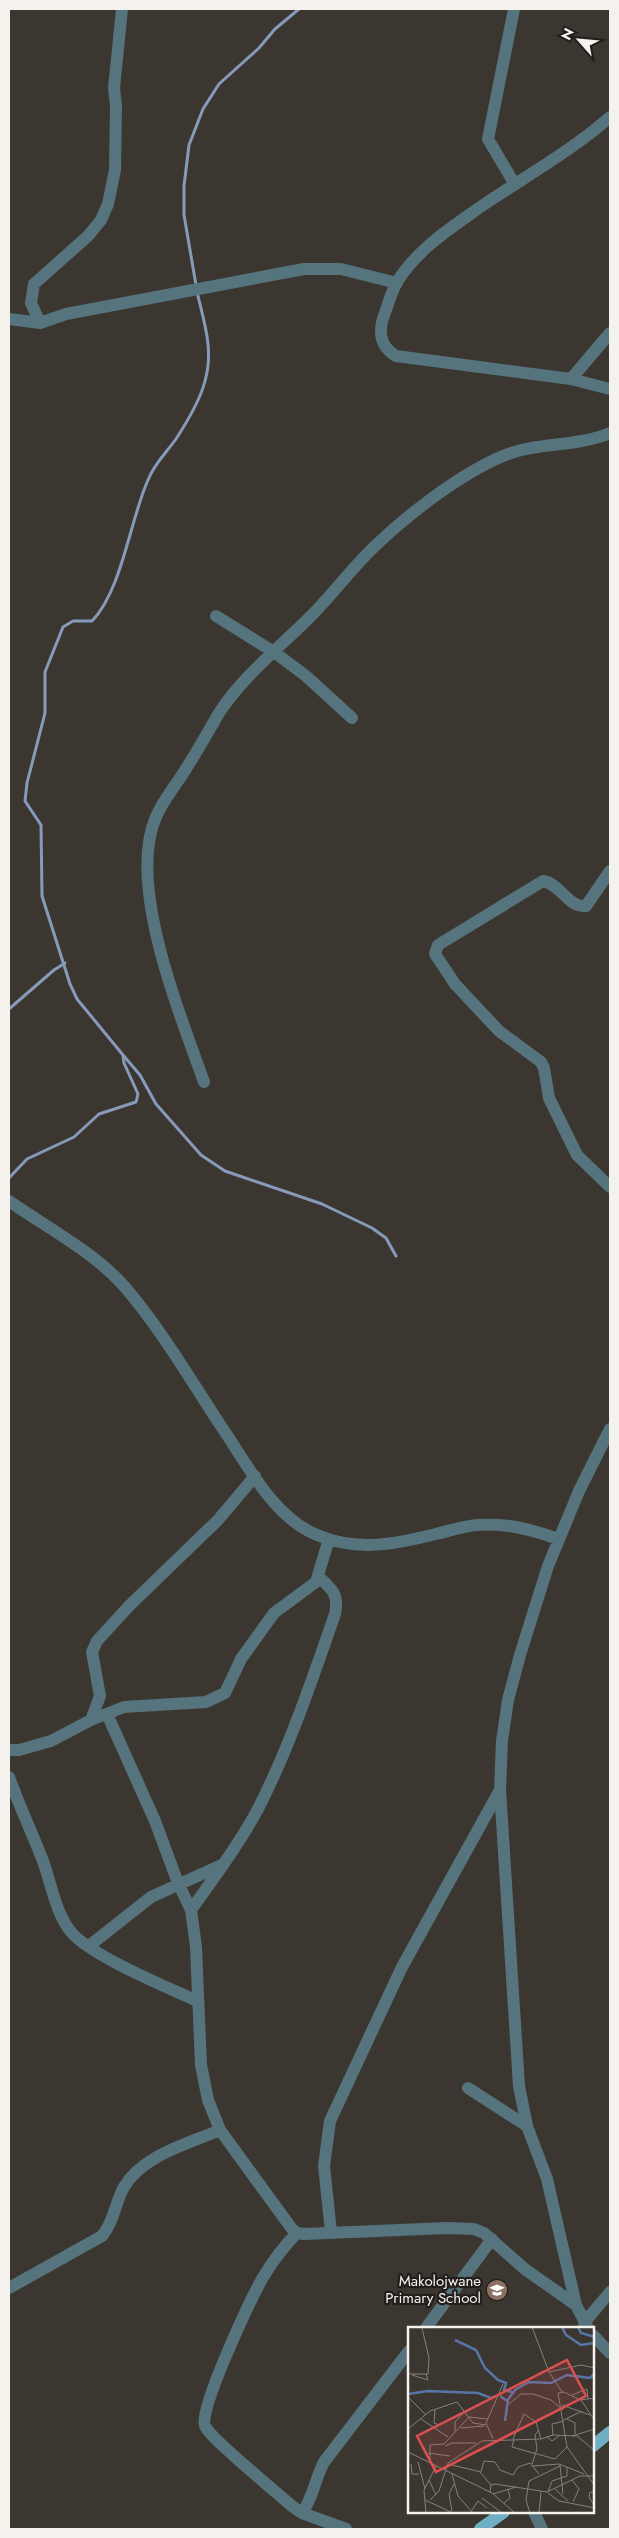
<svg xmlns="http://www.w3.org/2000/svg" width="619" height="2538" font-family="Jost,sans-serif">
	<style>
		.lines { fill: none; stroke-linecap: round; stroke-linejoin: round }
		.stream { stroke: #869abb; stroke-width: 3 }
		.minor { stroke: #56747d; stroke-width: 12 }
		.major { stroke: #6fafc3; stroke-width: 12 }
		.labels { text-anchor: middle; stroke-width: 4.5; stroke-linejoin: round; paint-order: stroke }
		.poi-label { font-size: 15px; fill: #f5f1ed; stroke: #211e1b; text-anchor: end }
		.inset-river { fill: none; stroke: #5775a6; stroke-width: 2.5 }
		.inset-road { fill: none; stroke: #86817c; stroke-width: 1 }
		.view { fill: #dc504f; fill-opacity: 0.15; stroke: #dc504f; stroke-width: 2.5 }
		.inset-edge { fill: none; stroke: #f5f1ed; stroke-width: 2.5 }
	</style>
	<rect width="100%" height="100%" fill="#3c3630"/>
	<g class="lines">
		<path class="stream" d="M196,285L184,215V186L189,145L203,109L219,84L259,48L275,29L299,9
			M9,1009L54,970L65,963
			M123,1055L140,1075L156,1104L201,1155L225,1171L322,1204L372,1228L386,1238L396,1256
			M9,1178L27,1159L74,1137L99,1114L136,1102L138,1094L124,1063L123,1055L77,999L70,984L42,896L41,825L25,801L27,783L45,713V672L63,627L73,621H92C122,590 130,520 148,480C154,464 166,453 176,439C187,422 200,401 205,381C214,350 204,322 197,292"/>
		<path class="minor" d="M514,9L488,139L514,183
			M610,117C568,154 515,182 469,215C442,234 415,253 397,282C392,291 389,301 386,310C378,329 378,345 396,356L571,379L610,389
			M9,319L40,323L66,314L304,269H341L397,283
			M40,323L31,303L34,284L88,236L101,220L108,204L115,170L116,106L114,88L122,9
			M571,379L610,333
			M216,616L274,652L306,676L352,718
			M610,871L586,906C568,908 561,884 543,881L438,945L435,954L455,984L499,1031L541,1062L544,1068L549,1098L577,1155L610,1187
			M204,1082C181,1016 126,885 156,817C162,802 173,789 182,775C195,755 207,734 219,713C243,676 279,648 310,617C332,595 351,569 374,547C407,515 460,474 503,456C536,442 577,447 610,433
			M9,1201C46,1227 94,1252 124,1286C161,1329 190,1379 221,1426C247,1464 273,1517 317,1535C357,1552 396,1544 436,1534C449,1531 463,1526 477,1525C506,1523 531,1529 558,1539
			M107,1714L155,1821L178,1883L191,1910L196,1947L201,2065L208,2100L220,2130L292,2229L297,2233L304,2234L447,2228L474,2229L484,2233L526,2270L576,2305
			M91,1720L100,1696L92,1652L97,1641L129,1606L218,1520L255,1476
			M9,1750H19L51,1741L91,1720L124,1707L206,1702L225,1693L241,1659L274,1613L316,1582L329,1539
			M9,1777C19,1805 32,1833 43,1861C51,1883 56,1914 71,1932C91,1956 167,1987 197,2001
			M191,1910C214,1878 239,1844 258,1809C290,1746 312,1680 335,1614C339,1595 333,1590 319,1577
			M89,1946L151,1897L224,1864
			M468,2088L527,2126
			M331,2232L324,2166L330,2121L402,1967L500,1790
			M297,2233C283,2247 272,2262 262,2279C252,2297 197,2412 205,2426C211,2437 225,2447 234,2456C253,2473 272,2489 292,2506L302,2513L346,2529
			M9,2288L102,2236C114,2222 115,2203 124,2187C143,2155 188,2144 220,2130
			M584,2323L610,2292
			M426,2328L492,2239
			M588,2328L576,2305L547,2179L527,2126L519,2086L500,1790L502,1741L508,1700L520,1655L548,1566L579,1491L610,1429
			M593,2335L610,2353
			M534,2512L542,2529
			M302,2513C313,2498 315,2479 324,2462L409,2351"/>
		<path class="major" d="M593,2446L610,2432
			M480,2529L504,2512"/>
	</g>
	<defs>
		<g id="school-disc" transform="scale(1.125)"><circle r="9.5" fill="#8d6e63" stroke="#211e1b"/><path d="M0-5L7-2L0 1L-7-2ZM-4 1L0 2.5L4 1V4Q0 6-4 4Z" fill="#fff"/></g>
	</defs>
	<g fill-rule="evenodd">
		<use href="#school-disc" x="497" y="2290"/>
	</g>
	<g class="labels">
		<g class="poi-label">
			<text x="481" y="2286">Makolojwane<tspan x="481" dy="17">Primary School</tspan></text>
		</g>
	</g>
	<g transform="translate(408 2327)">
		<rect width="186" height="186" fill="#3c3630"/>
		<path class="inset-river" d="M154,0L158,8L173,18L187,16M170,0L173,6L187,10M47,13L68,23L77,41L90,53L98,56L96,63L104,65M0,67L20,64L70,66L83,71L88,69M92,69L99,74L107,63L121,55L143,56L159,48L182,51L187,46M97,94L100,73"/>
		<path class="inset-road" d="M124,0L141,45L154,65M141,45L173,38L187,41M0,47H20L21,31L14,1M4,48L20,53L18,47M164,68L179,62L180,72M0,70L18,88M187,71L172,73L156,65L150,66L159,120L187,159M173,73L187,94M101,77L113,67H125L143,73L155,83M154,78L182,88M27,82L26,96L31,98M61,90L80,92M13,92L40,110M159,92L167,96V107M156,93L174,84M53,101L76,99M0,102L22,84L49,75L65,96L78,98M47,104V95L56,85M145,108L144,97L156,94M164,109L187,102M139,110L144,114L151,109M85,112L78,96L95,57M105,112L116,87L128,95L133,112M106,112L104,120L147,132M36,117L61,90M37,119L44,116H68M0,125L84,166L107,186M20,126L42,129M147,132L159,120M10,135L17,162M22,135V118L36,117M3,137L4,147H11M40,137L73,145L76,134L87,135L92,143L105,148L110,140L122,136L131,147M124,137L129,122L127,108L131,103M152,138L155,167M125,139L151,137L176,147M72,145L83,158M44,147L50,169L65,186M21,153L28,168M164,153L171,162L165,175M147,162L160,174M82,165L83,158L87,157L139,165L172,149H187M140,165L144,154L159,149V141M140,166L151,174L187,181M187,166L182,165L181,170L187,180M85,167L108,160M74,171L94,186M17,173L45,186M22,173L31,164L40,136L74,114L133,112L145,108L169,109L187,124M96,176L102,171L100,162M64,183L70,174L79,181M44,184L41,167L46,157M18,186L16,163L28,139M122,186L118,173L121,154L152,139M131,186L133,165"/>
		<path class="view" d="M159,33L178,69L28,145L9,109Z"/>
		<rect width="186" height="186" class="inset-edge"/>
	</g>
	<rect width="619" height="2538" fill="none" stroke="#f5f1ed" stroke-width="20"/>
	<g transform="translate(579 40) rotate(297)" stroke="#211e1b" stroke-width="4" paint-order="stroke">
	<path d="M0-4L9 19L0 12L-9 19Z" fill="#f5f1ed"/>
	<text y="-8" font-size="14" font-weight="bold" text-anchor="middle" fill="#f5f1ed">N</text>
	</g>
</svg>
